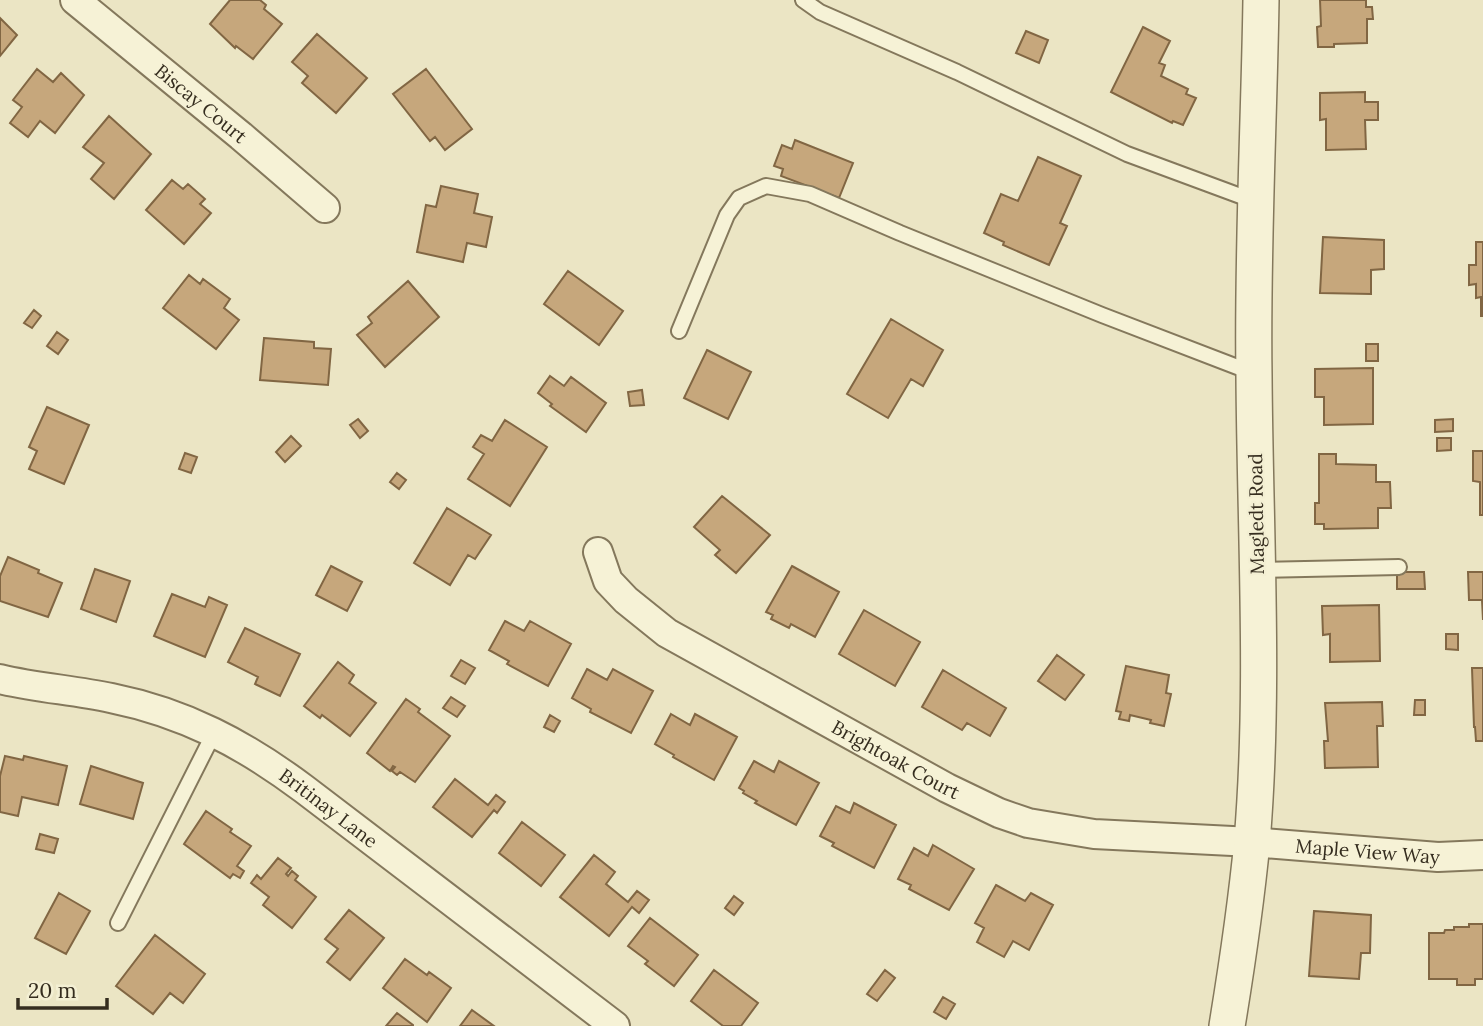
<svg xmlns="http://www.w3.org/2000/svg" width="1483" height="1026" font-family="Lora,serif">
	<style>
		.building { fill: #c6a77c; stroke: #816643; stroke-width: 2 }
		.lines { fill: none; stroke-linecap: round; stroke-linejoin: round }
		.service-casing { stroke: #84785c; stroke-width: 18 }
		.minor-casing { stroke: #84785c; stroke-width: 32 }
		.tertiary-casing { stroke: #84785c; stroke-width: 38 }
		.service { stroke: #f6f2d6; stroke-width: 14 }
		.minor { stroke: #f6f2d6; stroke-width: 28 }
		.tertiary { stroke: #f6f2d6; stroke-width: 35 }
		.labels { text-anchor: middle; stroke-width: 5; stroke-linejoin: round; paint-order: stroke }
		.street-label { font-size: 19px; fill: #352d1f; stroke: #f3efd3 }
	</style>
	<rect width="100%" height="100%" fill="#ebe5c4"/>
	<path class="building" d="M230,0H260L266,5L264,9L282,24L253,59L236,46L235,48L210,24Z
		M1320,0H1366V7H1372L1373,19H1367V43L1334,44V47H1318L1317,27L1321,26Z
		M0,18L17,35L0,56Z
		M1143,27L1170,41L1159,63L1165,65L1161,76L1188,89L1186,94L1196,98L1183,125L1173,121L1172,123L1111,92Z
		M1026,31L1048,40L1039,63L1016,53Z
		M317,34L367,78L336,113L302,83L308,76L292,62Z
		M37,69L53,82L61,73L84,95L55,133L40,121L28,137L10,123L22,107L13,100Z
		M426,69L472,129L445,150L435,137L430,141L393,94Z
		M1365,92V102H1378V120H1365L1366,149L1326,150V119L1320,120V93Z
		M109,116L151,154L114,199L91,179L104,163L83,147Z
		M795,140L853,163L839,198L781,176L783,169L774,166L782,145L792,149Z
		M1038,157L1081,176L1060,223L1067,226L1049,265L1003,245L1004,242L984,233L1001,194L1018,201Z
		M172,180L183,189L188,184L205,199L200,204L211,213L184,244L146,210Z
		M441,186L478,194L474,213L492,217L486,247L467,243L463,262L417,252L426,205L436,207Z
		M1323,237L1384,240V269L1371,270V294L1320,293Z
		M1476,242H1483V316H1481V297L1476,298V284L1469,285V265H1476Z
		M568,271L623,311L599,345L544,304Z
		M189,275L200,284L203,279L230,299L224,308L239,320L216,349L163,308Z
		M408,281L439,317L385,367L357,335L372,323L368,317Z
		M34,310L41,316L32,328L24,323Z
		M891,319L943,350L923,386L911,379L888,418L847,394Z
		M57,332L68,340L58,354L47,346Z
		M264,338L314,342V348L331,349L328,385L260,380Z
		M1366,344H1378V361H1366Z
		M707,350L751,372L728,419L684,398Z
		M1373,368V424L1324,425V397H1315V369Z
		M550,376L564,386L571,377L606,403L586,432L550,406L552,404L538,393Z
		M642,390L644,405L630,406L628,392Z
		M47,407L89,425L64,484L29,469L37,451L29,447Z
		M358,419L368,431L360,438L350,425Z
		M1453,419V431L1435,432V420Z
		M505,420L547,447L510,506L468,479L484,454L473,447L481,435L492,441Z
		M291,436L301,446L285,462L276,452Z
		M1437,438H1451V450L1437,451Z
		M1473,451H1483V515H1480V482L1473,481Z
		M185,453L197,457L191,473L179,469Z
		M1319,454H1336V464L1376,465V482H1390L1391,508H1378V528L1324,529V524H1315V503H1319Z
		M397,473L406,480L399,489L390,482Z
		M722,496L770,535L736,573L715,555L720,550L694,527Z
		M447,508L491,535L475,559L468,555L450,585L414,563Z
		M8,557L39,570L38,573L62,583L48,617L0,601V576Z
		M331,566L362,582L347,611L316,595Z
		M792,566L839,592L815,637L791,624L789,628L771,619L773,615L766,612Z
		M95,569L130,581L116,622L81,609Z
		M1397,572H1424L1425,589H1397Z
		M1468,572H1483V620L1482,600H1469Z
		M172,594L205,607L209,597L227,605L205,657L154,636Z
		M1379,605L1380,661L1330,662V634L1323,635L1322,606Z
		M864,610L920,642L895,686L839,654Z
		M505,621L524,631L530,621L571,644L548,686L507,664L509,661L489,650Z
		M245,628L300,654L280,696L255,684L258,677L228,662Z
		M1446,634H1458V650L1446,649Z
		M1057,655L1084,675L1065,700L1038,681Z
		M461,660L475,668L465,684L451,676Z
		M338,662L354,675L349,683L376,703L350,736L322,715L320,718L304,706Z
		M1126,666L1169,675L1166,693L1171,694L1164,726L1150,723L1151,720L1130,715L1129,721L1119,719L1121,712L1116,711Z
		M1472,668H1483V741H1476L1475,727H1474Z
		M587,669L607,680L613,669L653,691L631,733L590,712L591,709L572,698Z
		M943,670L1006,708L990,736L967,723L962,730L922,707Z
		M451,697L465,706L457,717L443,708Z
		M406,699L420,709L418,712L450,736L415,782L400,772L397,775L392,771L395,767L393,766L390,771L367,753Z
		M1415,700H1425V715H1414Z
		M1382,702L1383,726H1377L1378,767L1325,768L1324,741H1328L1325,703Z
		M671,714L690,725L695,714L737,737L714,780L673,757L674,755L655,744Z
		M550,715L560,721L554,732L544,727Z
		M5,756L23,760L24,756L67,766L58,805L22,797L18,816L0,812V776Z
		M754,761L774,772L779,761L819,783L796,825L755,803L757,801L743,793L744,791L739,788Z
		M91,766L143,783L133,819L80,804Z
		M455,779L488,805L496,795L505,802L497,813L494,810L472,837L433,807Z
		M854,803L896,825L874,868L832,846L834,843L820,836L836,806L850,813Z
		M206,811L232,829L230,832L251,846L237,866L244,871L240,878L233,874L230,878L184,844Z
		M522,822L565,855L541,886L499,853Z
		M40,834L58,839L54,853L36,849Z
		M933,845L974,869L949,910L909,889L911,885L898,879L914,848L928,856Z
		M594,855L615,872L606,884L628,902L637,891L649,900L639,913L632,907L609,936L560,897Z
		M278,858L291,868L286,874L288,876L292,871L298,876L295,880L316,897L292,928L263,905L269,897L251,883L257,875L261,879Z
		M996,885L1025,901L1031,893L1053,905L1029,950L1013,941L1004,957L977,942L984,928L975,923Z
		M59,893L90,911L66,954L35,938Z
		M734,896L743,903L734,915L725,908Z
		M349,910L384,938L350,980L327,962L338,949L325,939Z
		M1314,911L1371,915L1370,953H1361L1359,979L1309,976Z
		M650,918L698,955L674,986L645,964L648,961L628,946Z
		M1469,924H1483V979H1475V985H1457V979H1429V933H1444L1445,930H1454V927H1469Z
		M155,935L205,974L183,1003L170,993L153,1014L116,986Z
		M405,959L427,975L429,972L451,988L427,1022L383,988Z
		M714,970L758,1003L741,1026H723L691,1001Z
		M885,970L895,978L877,1001L867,994Z
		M943,997L955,1004L946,1019L934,1012Z
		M472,1010L494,1026H460Z
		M397,1013L413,1025V1026H386Z"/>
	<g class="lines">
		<g class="service-casing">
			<path id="service" d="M803,0L820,12L957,72L1127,154L1254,201
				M679,331L727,215L739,198L766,186L810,194L900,233L1102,315L1253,373
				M1258,570L1399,567
				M118,923L214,733"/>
		</g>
		<g class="minor-casing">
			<g id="minor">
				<path id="s1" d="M75,0L241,136L325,208"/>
				<path id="s2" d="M598,552L608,581L626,600L667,633L947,788L999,813L1028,823L1094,834L1252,842L1438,857L1483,855"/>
				<path id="s3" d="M0,679C37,688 74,690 111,698C185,713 244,744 304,789L615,1026"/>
			</g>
		</g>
		<g class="tertiary-casing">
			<path id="tertiary" d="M1227,1026C1237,965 1246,904 1252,842C1265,687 1255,531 1254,376C1252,251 1259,125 1261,0"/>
		</g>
		<use href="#service" class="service"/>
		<use href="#minor" class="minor"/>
		<use href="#tertiary" class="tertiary"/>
	</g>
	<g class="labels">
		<g class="street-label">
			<text dy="7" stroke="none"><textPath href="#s1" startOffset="163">Biscay Court</textPath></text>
			<text transform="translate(1256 514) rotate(-91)" y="7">Magledt Road</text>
			<text dy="7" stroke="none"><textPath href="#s2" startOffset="371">Brightoak Court</textPath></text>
			<text dy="7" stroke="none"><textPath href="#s3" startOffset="359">Britinay Lane</textPath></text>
			<text dy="7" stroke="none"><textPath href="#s2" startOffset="859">Maple View Way</textPath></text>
		</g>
	</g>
	<path d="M18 998v10h89v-10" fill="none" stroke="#352d1f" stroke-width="3.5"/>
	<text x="28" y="998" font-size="21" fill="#352d1f" stroke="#f3efd3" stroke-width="5" paint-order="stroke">20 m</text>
</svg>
